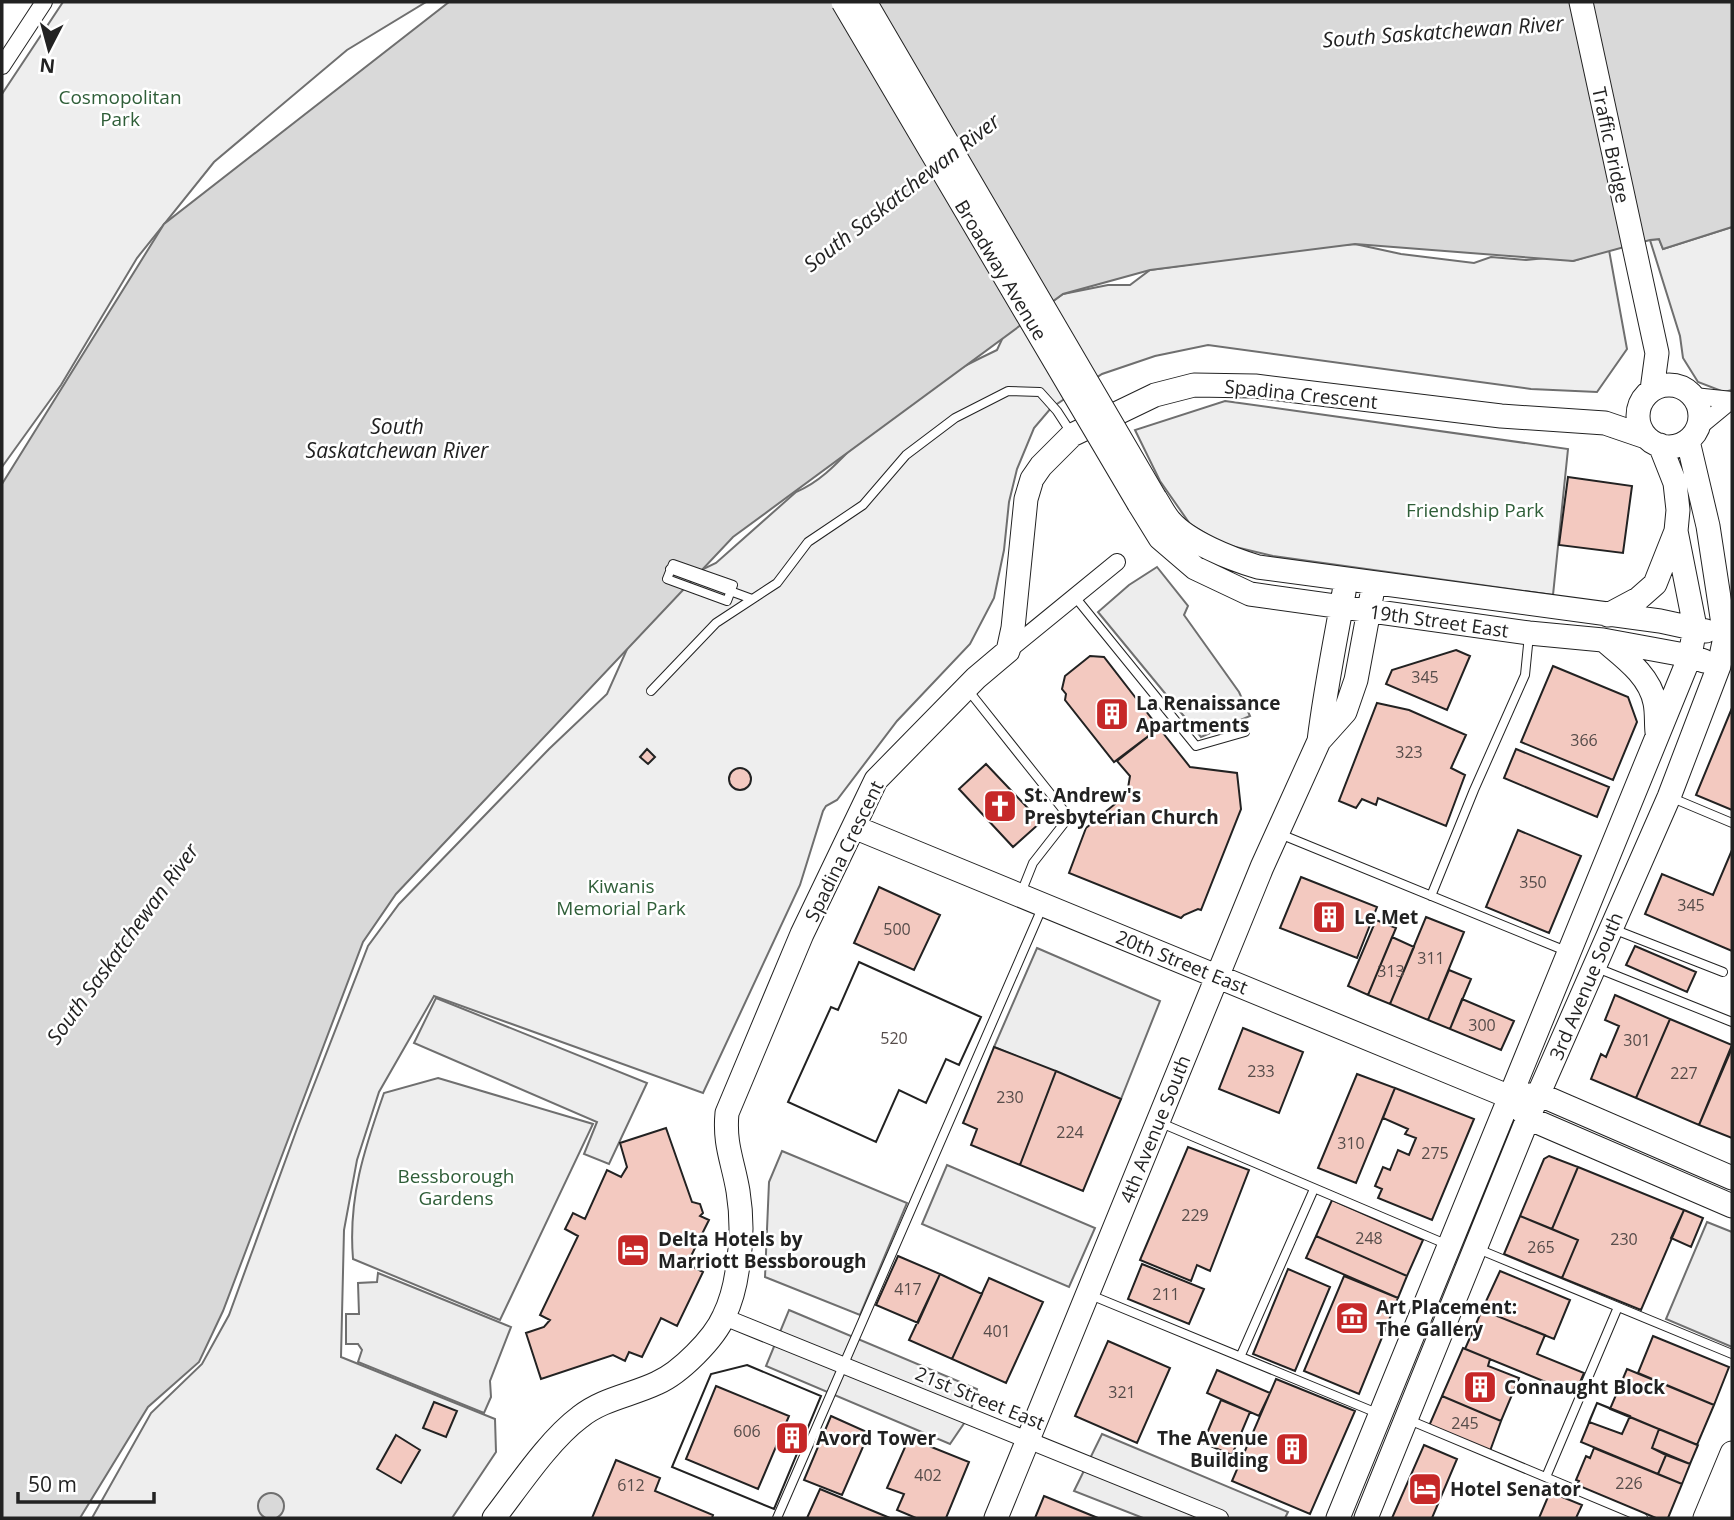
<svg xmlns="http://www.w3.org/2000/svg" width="1734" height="1520" font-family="'Open Sans',sans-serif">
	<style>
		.green { fill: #eee; stroke: #6f6f6f; stroke-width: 2 }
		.parking { fill: #ededed; stroke: #6f6f6f; stroke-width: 2 }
		.water { fill: #d9d9d9; stroke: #6f6f6f; stroke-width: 2 }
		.building { fill: #f3c9c0; stroke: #222; stroke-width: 2; fill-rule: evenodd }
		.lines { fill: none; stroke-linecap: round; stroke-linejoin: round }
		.lane-casing { stroke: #222; stroke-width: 10 }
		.street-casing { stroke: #222; stroke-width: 18 }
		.secondary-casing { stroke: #222; stroke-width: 25 }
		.lane { stroke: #fff; stroke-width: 8 }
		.street { stroke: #fff; stroke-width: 16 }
		.secondary { stroke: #fff; stroke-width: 23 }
		.secondary-bridge-casing { stroke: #222; stroke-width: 25; stroke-linecap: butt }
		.secondary-bridge { stroke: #fff; stroke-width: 23 }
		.labels { text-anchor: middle; stroke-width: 5; stroke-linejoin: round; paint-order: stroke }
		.number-label { font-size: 16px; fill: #564c4a }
		.park-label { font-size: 19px; fill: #2f5e38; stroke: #fff }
		.street-label { font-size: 19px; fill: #222; stroke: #fff }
		.poi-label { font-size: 19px; font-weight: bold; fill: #222; stroke: #fff; text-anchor: start }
		.water-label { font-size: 21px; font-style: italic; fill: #222; stroke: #fff }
	</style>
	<rect width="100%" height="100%" fill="#fff"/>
	<path class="green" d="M63,2H426L347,50L214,162L137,258L61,385L2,467V94Z
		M1732,227V390L1724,392L1698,382L1683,358L1680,336L1650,240L1659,239L1663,249Z
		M1355,244L1401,254L1474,263L1491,257L1526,260L1556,257L1573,261L1609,250L1627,349L1597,392L1531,389L1208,345L1155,356L1102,374L1051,408L1034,428L1017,469L1009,502L1004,550L994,598L970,644L897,721L837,800L826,806L823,811L800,885L703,1093L434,996L379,1092L357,1160L344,1230L341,1357L495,1419L496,1452L452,1518H92L151,1413L202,1364L229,1315L298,1126L368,946L399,904L549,749L607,694L632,638L699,571L716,563L796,492C831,478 853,442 882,419C917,390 957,369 997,350L1004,335L1063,294L1108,285H1130L1150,270L1316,247Z
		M1225,401L1568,449L1553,595L1273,556L1223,544L1190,524L1160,481L1135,430Z
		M438,1078L593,1124L500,1320L353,1259C348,1198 364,1150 384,1093Z"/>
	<path class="parking" d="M1157,567L1188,606L1184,615L1239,692L1250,716L1201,737L1098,612L1129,585Z
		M1037,948L1160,1001L1121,1099L994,1047Z
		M436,998L647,1083L609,1164L584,1154L597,1122L414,1043Z
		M782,1151L907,1203L860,1315L765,1277L769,1182Z
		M947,1165L1095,1228L1069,1287L922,1224Z
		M1707,1222L1732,1232V1347L1666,1319Z
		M378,1273L511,1327L490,1381L491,1397L484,1413L358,1362L362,1350L358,1344H346V1314H359L358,1283L377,1282Z
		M789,1310L977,1389L969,1416L950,1444L766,1366Z
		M1102,1434L1288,1512L1285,1518H1143L1074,1491Z"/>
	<path class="water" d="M449,2H1732V227L1663,249L1659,239L1650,240L1573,261L1355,244L1150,270L1063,294L733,537L396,894L363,942L223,1311L199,1362L148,1407L80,1518H2V484L164,224Z
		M258 1506a13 13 0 1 1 26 0a13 13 0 1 1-26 0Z"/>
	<path class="building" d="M1568,477L1632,486L1623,553L1559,545Z
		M1456,650L1470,656L1447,710L1386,684L1392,670Z
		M1090,656L1104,657L1159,728L1114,762L1065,700L1066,694L1062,689L1065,676Z
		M1553,666L1628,697L1637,722L1613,780L1521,742Z
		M1377,703L1409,710L1466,735L1451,768L1465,775L1446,826L1378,798L1376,805L1362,799L1356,808L1339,801Z
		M1732,708V810L1696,795Z
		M1159,728L1190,767L1237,773L1241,809L1201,910L1198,909L1184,915L1181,918L1069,873L1086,828L1127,794L1130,776L1117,761Z
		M647,749L655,757L648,764L640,757Z
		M1516,749L1609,787L1597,817L1504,778Z
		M986,764L1041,822L1013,847L959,789Z
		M729 779a11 11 0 1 1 22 0a11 11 0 1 1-22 0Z
		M1518,830L1581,856L1549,933L1486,907Z
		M1732,850V951L1645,914L1662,874L1713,895Z
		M1301,877L1377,907L1357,958L1280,928Z
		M879,887L940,915L914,970L854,943Z
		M1426,917L1464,932L1428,1020L1390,1004Z
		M1376,920L1396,928L1368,995L1348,986Z
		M1392,937L1414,947L1390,1004L1368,995Z
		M1635,946L1696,972L1687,992L1626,965Z
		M859,962L981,1017L959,1065L946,1059L926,1103L899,1090L876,1142L788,1102L831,1007L838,1010Z
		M859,962L981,1017L959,1065L946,1059L926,1103L899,1090L876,1142L788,1102L831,1007L838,1010Z
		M1449,970L1471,979L1450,1029L1428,1020Z
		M1615,995L1670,1019L1636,1098L1591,1079L1601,1054L1606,1057L1619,1026L1605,1020Z
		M1462,999L1514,1021L1501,1050L1450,1029Z
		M1670,1019L1732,1045L1699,1125L1636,1098Z
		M1243,1028L1303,1052L1279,1113L1219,1089Z
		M994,1047L1056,1071L1020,1165L971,1145L977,1129L963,1123Z
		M1732,1048V1138L1699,1125Z
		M1056,1071L1121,1099L1083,1191L1020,1165Z
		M1357,1074L1395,1088L1356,1183L1318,1168Z
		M1395,1088L1474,1119L1432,1220L1378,1198L1382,1189L1375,1186L1383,1167L1390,1170L1398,1150L1409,1155L1416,1138L1405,1134L1408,1129L1383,1118Z
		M666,1128L692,1202L700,1204L703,1213L700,1216L709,1220L687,1264L703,1272L677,1326L661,1318L642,1357L629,1352L625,1361L613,1355L541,1379L526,1333L544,1327L550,1320L540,1315L578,1236L565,1229L573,1213L585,1219L607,1170L621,1177L627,1167L620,1143Z
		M1188,1147L1249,1170L1210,1271L1197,1265L1191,1281L1140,1260Z
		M1549,1156L1578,1167L1552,1229L1520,1216L1544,1159Z
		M1578,1167L1684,1210L1641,1310L1562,1278L1578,1240L1552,1229Z
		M1332,1200L1423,1240L1407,1276L1316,1236Z
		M1684,1210L1703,1218L1691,1247L1671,1238Z
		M1520,1216L1578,1240L1562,1278L1504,1254Z
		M1316,1236L1407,1276L1398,1298L1306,1258Z
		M898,1256L940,1274L918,1323L876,1305Z
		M1142,1264L1204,1289L1189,1324L1128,1299Z
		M1288,1269L1330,1287L1295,1371L1253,1354Z
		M1500,1271L1570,1300L1554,1339L1482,1310Z
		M940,1274L982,1294L952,1359L909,1340Z
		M1344,1276L1398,1298L1359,1394L1304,1371Z
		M989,1278L1043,1302L1006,1383L952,1359Z
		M1482,1310L1545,1335L1537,1354L1584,1373L1575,1394L1465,1349Z
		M1653,1336L1729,1367L1714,1405L1638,1373Z
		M1108,1341L1170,1368L1137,1443L1075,1416Z
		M1463,1348L1490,1359L1488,1366L1519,1378L1501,1421L1442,1396Z
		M747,1365L821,1396L774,1509L672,1467L711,1374ZM716,1386L789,1416L758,1489L686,1459Z
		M747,1365L821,1396L774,1509L672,1467L711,1374Z
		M1627,1369L1714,1405L1697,1445L1610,1409Z
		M1217,1370L1270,1393L1259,1416L1207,1393Z
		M1276,1379L1355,1411L1310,1514L1232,1481Z
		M1442,1396L1501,1421L1490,1451L1429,1426Z
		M1221,1400L1250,1412L1232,1455L1203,1443Z
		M434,1402L457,1411L446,1437L423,1428Z
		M1597,1403L1659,1429L1652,1448L1666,1455L1658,1474L1581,1442Z
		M1597,1403L1630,1416L1622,1434L1589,1422Z
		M831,1416L869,1433L842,1495L804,1480Z
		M1659,1429L1698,1445L1690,1464L1652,1448Z
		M396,1435L420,1450L401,1483L377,1469Z
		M909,1438L969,1462L946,1518H916L897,1510L904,1494L887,1488Z
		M1424,1445L1457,1459L1432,1518H1392Z
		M1594,1448L1682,1484L1668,1518H1656L1577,1485L1579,1481L1576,1480L1586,1456L1590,1458Z
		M1666,1455L1690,1464L1682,1484L1658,1474Z
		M616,1460L660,1478L655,1491L713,1515L712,1518H592Z
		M820,1489L890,1518H807Z
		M1550,1492L1582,1505L1576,1518H1539Z
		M1044,1496L1098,1518H1035Z"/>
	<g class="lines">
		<g class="lane-casing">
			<path id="lane" d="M673,564L733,585L727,601L667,579Z
				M670,569L752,599
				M1075,597L1196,746L1245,732
				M968,690L1069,817L1033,863L1021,893
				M651,691L716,623L777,583L808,542L863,505L906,455L955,418L1008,391L1040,392L1057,411L1072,434
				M1670,797L1732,823
				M1280,834L1566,951
				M1431,896L1474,790L1525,675L1529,635
				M1613,929L1723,972
				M1597,968L1732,1022
				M1161,1123L1448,1245
				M1478,1249L1732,1354
				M1088,1294L1377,1413
				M1241,1355L1314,1189
				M1409,1420L1643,1518
				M1546,1477L1618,1307
				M777,1518L1042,908"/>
		</g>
		<g class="street-casing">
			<path id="street" d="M2,66L44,2
				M1694,396L1732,400
				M1698,428L1732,400
				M1008,651L1117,562
				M724,1317L1220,1518"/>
		</g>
		<g class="secondary-casing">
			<path id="secondary" d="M1581,2L1657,353L1652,390
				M1638 416a31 31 0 1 1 62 0a31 31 0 1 1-62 0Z
				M1155,498C1160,505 1164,514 1170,521C1188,542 1231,559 1258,567L1660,621L1706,631
				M1139,504L1160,538L1195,568L1250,594L1529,633L1603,640L1690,656L1704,661
				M1608,615L1638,599L1655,584L1676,531
				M1606,642C1625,658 1650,676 1655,703C1657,712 1656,723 1657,732
				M1319,741C1325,691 1335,642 1344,592
				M854,827L1510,1097L1528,1118L1732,1206
				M1523,1096L1538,1094L1732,1178
				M494,1518C518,1487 549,1440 580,1417C602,1399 632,1395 657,1383C680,1373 714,1339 724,1316C731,1302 736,1281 738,1265C742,1241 742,1216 738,1191C733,1161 724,1145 727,1113L802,934L876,780L976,678L1008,651L1013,628L1026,499L1032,479L1041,466L1072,435L1155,395L1194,385L1255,386L1501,416L1605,423L1646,437
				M996,1518L1262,867L1319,741L1345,712L1356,680L1374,583
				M1338,1518L1690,656L1695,627L1676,531L1678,510L1675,483L1660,445
				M1366,1518L1528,1118L1669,797L1719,666L1725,637L1708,526L1688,441
				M1705,1518L1732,1453
				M1723,1518L1732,1495"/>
		</g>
		<use href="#lane" class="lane"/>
		<use href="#street" class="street"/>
		<use href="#secondary" class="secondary"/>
		<g class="secondary-bridge-casing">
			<path id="secondary-bridge" d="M843,2L1139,504
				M865,2L1155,498"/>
		</g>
		<use href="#secondary-bridge" class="secondary-bridge"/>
	</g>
	<defs>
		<g id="building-square" transform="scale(1.75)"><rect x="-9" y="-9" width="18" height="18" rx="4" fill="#c62828" stroke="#fff"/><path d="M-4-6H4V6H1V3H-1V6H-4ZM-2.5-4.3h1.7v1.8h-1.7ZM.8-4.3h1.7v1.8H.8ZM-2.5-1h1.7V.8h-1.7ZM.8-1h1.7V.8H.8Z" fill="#fff"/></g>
		<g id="church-square" transform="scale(1.75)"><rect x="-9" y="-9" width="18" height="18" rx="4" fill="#c62828" stroke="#fff"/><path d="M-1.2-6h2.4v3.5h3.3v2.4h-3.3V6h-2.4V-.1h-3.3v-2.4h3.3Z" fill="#fff"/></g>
		<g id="hotel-square" transform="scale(1.75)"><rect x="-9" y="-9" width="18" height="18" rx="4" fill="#c62828" stroke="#fff"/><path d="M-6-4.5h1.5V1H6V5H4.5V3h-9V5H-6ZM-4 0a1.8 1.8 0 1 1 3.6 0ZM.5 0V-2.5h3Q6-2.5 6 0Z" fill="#fff"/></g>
		<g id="museum-square" transform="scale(1.75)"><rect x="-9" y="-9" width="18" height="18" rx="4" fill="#c62828" stroke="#fff"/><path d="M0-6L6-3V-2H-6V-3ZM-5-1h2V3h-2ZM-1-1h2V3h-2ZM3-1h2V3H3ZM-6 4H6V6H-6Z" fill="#fff"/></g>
	</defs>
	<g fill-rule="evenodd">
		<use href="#building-square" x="1112" y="714"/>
		<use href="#church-square" x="1000" y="806"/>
		<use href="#building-square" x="1329" y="917"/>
		<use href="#hotel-square" x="633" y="1250"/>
		<use href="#museum-square" x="1352" y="1318"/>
		<use href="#building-square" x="1480" y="1387"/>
		<use href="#building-square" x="792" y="1438"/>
		<use href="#building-square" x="1292" y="1449"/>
		<use href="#hotel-square" x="1425" y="1489"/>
	</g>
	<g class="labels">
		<g class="number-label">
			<text x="1425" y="683">345</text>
			<text x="1584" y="746">366</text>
			<text x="1409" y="758">323</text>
			<text x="1533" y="888">350</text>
			<text x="1691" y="911">345</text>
			<text x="897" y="935">500</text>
			<text x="1431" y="964">311</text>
			<text x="1391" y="977">313</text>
			<text x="1482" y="1031">300</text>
			<text x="894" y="1044">520</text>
			<text x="1637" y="1046">301</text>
			<text x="1261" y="1077">233</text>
			<text x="1684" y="1079">227</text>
			<text x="1010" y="1103">230</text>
			<text x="1070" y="1138">224</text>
			<text x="1351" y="1149">310</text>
			<text x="1435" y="1159">275</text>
			<text x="1195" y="1221">229</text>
			<text x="1369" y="1244">248</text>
			<text x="1624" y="1245">230</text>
			<text x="1541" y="1253">265</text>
			<text x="908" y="1295">417</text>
			<text x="1166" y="1300">211</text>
			<text x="997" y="1337">401</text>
			<text x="1122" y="1398">321</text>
			<text x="1465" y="1429">245</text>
			<text x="747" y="1437">606</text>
			<text x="928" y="1481">402</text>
			<text x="1629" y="1489">226</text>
			<text x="631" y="1491">612</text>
		</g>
		<g class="park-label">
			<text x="120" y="104">Cosmopolitan<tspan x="120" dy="22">Park</tspan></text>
			<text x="1475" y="517">Friendship Park</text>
			<text x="621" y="893">Kiwanis<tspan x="621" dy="22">Memorial Park</tspan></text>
			<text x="456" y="1183">Bessborough<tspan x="456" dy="22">Gardens</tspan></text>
		</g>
		<g class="street-label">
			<text transform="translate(1611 145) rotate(78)" y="7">Traffic Bridge</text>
			<text transform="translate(1001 270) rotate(59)" y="7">Broadway Avenue</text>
			<text transform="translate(1301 394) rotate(6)" y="7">Spadina Crescent</text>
			<text transform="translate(1439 621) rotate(8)" y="7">19th Street East</text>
			<text transform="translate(844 851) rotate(-64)" y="7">Spadina Crescent</text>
			<text transform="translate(1182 962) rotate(22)" y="7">20th Street East</text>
			<text transform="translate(1586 986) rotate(-67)" y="7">3rd Avenue South</text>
			<text transform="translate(1155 1129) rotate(-68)" y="7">4th Avenue South</text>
			<text transform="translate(980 1398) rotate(22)" y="7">21st Street East</text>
		</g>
		<g class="poi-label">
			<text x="1136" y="710">La Renaissance<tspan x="1136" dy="22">Apartments</tspan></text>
			<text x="1024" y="802">St. Andrew's<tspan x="1024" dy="22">Presbyterian Church</tspan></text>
			<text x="1354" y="924">Le Met</text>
			<text x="658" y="1246">Delta Hotels by<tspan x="658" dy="22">Marriott Bessborough</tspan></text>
			<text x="1376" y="1314">Art Placement:<tspan x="1376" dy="22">The Gallery</tspan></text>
			<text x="1504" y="1394">Connaught Block</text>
			<text x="816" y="1445">Avord Tower</text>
			<text x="1268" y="1445" text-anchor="end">The Avenue<tspan x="1268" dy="22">Building</tspan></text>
			<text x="1450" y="1496">Hotel Senator</text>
		</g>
		<g class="water-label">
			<text transform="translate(1443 32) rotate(-4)" y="7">South Saskatchewan River</text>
			<text transform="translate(902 193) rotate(-38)" y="7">South Saskatchewan River</text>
			<text x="397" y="434">South<tspan x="397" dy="24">Saskatchewan River</tspan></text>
			<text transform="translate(123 944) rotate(-54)" y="7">South Saskatchewan River</text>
		</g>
	</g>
	<rect width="1734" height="1520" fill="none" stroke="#222222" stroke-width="7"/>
	<g transform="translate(49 49) rotate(186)" stroke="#ffffff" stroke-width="5" paint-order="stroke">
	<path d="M0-5L12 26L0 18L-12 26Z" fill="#222222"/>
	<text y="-10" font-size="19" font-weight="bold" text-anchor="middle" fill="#222222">N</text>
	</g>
	<path d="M18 1492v10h136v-10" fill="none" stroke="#222222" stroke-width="3.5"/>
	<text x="28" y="1492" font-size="21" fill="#222222" stroke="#ffffff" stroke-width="5" paint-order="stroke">50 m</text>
</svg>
